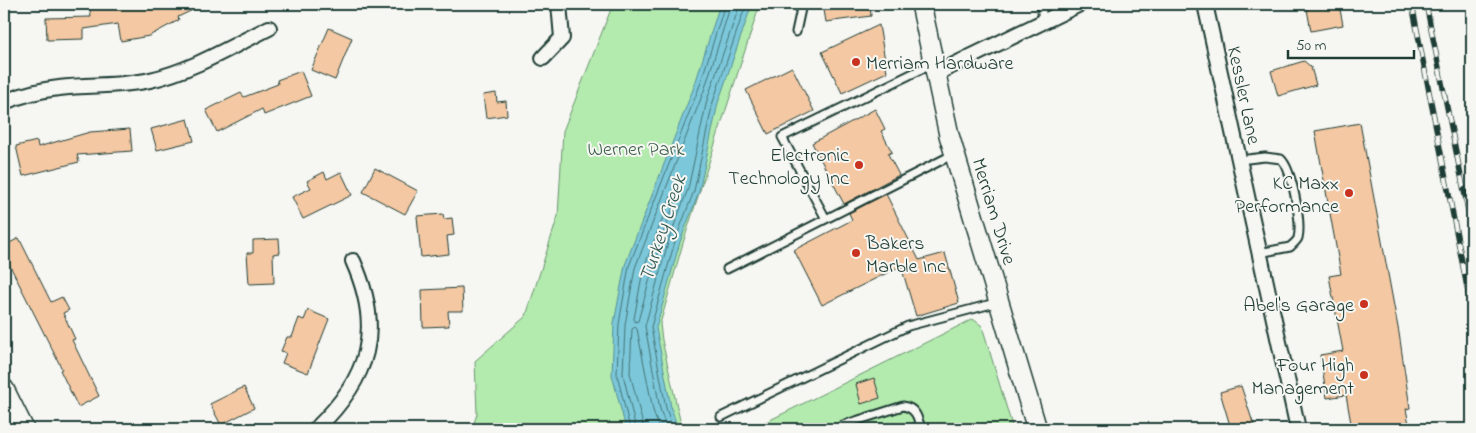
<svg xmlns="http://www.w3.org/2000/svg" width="1476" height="433" font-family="'Indie Flower',sans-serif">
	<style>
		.green { fill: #b3eaad; stroke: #699470 }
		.water { fill: #7bc7da; stroke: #569098 }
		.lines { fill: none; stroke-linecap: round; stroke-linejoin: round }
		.shore { stroke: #447476; stroke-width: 1 }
		.building { fill: #f4c8a3; stroke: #1f3d34 }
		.lane-casing { stroke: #1f3d34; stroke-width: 11 }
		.street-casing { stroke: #1f3d34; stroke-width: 18 }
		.secondary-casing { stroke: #1f3d34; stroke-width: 22 }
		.lane { stroke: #f6f6f2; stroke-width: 7 }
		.street { stroke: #f6f6f2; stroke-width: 14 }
		.secondary { stroke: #f6f6f2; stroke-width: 19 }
		.rail-casing { stroke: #1f3d34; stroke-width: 5.5 }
		.rail { stroke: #f6f6f2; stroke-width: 4; stroke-dasharray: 11; stroke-linecap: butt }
		.poi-dot { fill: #c8321e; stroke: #f6f6f2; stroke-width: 2 }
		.labels { text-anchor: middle; stroke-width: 4; stroke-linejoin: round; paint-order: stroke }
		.poi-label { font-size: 20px; fill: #1f3d34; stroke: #f6f6f2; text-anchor: end }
		.street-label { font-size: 20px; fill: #1f3d34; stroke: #f6f6f2 }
		.park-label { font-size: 20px; fill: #3d604c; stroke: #f6f6f2 }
		.water-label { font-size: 21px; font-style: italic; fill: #315955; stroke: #f6f6f2 }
	</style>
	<rect width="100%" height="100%" fill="#f6f6f2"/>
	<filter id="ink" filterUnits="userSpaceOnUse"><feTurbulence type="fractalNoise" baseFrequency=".02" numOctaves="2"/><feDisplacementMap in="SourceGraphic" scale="10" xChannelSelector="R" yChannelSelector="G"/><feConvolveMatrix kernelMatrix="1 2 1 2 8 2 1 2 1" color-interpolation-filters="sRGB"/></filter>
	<g filter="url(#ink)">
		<path class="green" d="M613,4H760L683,243L660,324L662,340L682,429H472L477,414L475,361L526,316L558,216L563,131Z
			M973,319L982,326L1013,429H752Z"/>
		<path class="water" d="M720,4H752L718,103L699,192L680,242L656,328L671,407L678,429H626L612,375L614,323L625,265L695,84Z"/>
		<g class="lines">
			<path class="shore" d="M681,177V187L662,236L638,321L635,322L634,319L643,270L678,178Z
				M630,429L617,374L619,324L629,266L700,85L725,4
				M636,429L623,374L625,325L635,268L705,88L731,4
				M644,429L630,373L632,329L635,327L637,329L653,410L659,429
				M667,429L660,409L645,326L669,239L688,189L707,100L740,4
				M673,429L666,408L651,327L675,241L694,191L713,102L746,4"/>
		</g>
		<path class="building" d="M89,4H205L178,17L179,20L149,36L121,41L118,24L84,29V39L47,40L46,18L91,17Z
			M823,4H870L871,16L826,22Z
			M1306,4H1339L1343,25L1311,31Z
			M879,25L887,72L842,93L822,52Z
			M329,28L352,38L335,80L311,70Z
			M1304,61L1311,67L1316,85L1278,96L1271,71Z
			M792,67L814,111L768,134L746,90Z
			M301,71L311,96L264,115L262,109L217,132L206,110L241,93L244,97L278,84L277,80Z
			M496,93L497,102L506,101L507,115L486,118L483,95Z
			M875,109L885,129L881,131L892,152L888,154L899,175L844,204L812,143Z
			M188,119L194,141L157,150L151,129Z
			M1360,123L1399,333L1410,408L1406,409L1410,429H1352L1346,395L1327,398L1320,355L1343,351L1329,276L1341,274L1315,131Z
			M130,129L132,151L77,155L79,162L23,176L16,146L37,141L38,147L90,132Z
			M375,168L418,191L405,214L363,192Z
			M324,172L327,179L341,172L352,195L303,219L292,197L311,188L307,181Z
			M886,194L919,260L945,253L959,303L916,316L901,266L822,305L794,250L852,220L849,213Z
			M443,214L444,219L452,218L454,235L447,236L449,254L421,257L417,216Z
			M19,238L51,302L62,297L69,310L63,313L75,339L72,340L99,396L78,407L60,370L62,369L4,254V246Z
			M279,239L280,253L273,254L274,283L249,284L247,253H253V240Z
			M462,288L463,311H448L449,326L423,327L422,290Z
			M308,310L329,319L308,373L282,363L286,353L281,351L287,337H292L299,318L304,320Z
			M874,378L880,398L861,404L856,384Z
			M1241,386L1255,429H1231L1220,392Z
			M244,387L254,408L221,425L210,404Z"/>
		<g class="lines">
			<g class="lane-casing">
				<path id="lane" d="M1041,4L1043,22
					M796,32L802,4
					M1239,160L1265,157L1281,159C1292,169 1302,223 1298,238C1297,241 1292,245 1290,247L1259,253
					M826,219L782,137L932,64
					M727,269L954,154
					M721,417L908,326L999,302
					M845,429L843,425L903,406C916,408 918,418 921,429"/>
			</g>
			<g class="street-casing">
				<path id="street" d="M1205,4L1298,429
					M543,58L562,38L559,4
					M935,74L1080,4
					M4,102C22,95 40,90 59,88C90,84 120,87 150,80C191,71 231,47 269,28
					M316,429C369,378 384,330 353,261"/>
			</g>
			<g class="secondary-casing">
				<path id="secondary" d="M921,4L949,135L1037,429
					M4,389L24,429"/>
			</g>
			<use href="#lane" class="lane"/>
			<use href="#street" class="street"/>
			<use href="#secondary" class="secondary"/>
			<g class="rail-casing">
				<path id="rail" d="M1412,4L1472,313
					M1426,4L1472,230"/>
			</g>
			<use href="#rail" class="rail"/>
		</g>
	</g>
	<g class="poi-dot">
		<circle cx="856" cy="62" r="5"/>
		<circle cx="859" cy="165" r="5"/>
		<circle cx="1349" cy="193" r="5"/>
		<circle cx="856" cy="253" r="5"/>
		<circle cx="1364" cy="304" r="5"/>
		<circle cx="1364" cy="375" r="5"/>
	</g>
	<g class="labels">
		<g class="poi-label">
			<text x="866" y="69" text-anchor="start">Merriam Hardware</text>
			<text x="849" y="161">Electronic<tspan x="849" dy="23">Technology Inc</tspan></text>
			<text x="1339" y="189">KC Maxx<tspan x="1339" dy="23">Performance</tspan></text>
			<text x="866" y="249" text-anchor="start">Bakers<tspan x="866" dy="23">Marble Inc</tspan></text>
			<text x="1354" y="311">Abel's Garage</text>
			<text x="1354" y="371">Four High<tspan x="1354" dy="23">Management</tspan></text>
		</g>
		<g class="street-label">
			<text transform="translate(1245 95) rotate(78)" y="7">Kessler Lane</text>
			<text transform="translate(995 211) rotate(73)" y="7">Merriam Drive</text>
		</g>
		<g class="park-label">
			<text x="636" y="155">Werner Park</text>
		</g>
		<g class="water-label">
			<text transform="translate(662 228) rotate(-72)" y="7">Turkey Creek</text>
		</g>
	</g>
	<rect width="1476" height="433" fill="none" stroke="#f6f6f2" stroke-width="20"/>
	<rect x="10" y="10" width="1456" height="413" fill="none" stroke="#1f3d34" stroke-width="2" filter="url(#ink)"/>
	<path d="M1288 50v8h126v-8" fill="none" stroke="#1f3d34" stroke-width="2.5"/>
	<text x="1296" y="50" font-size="15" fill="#1f3d34" stroke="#f6f6f2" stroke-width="4" paint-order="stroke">50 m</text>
</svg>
